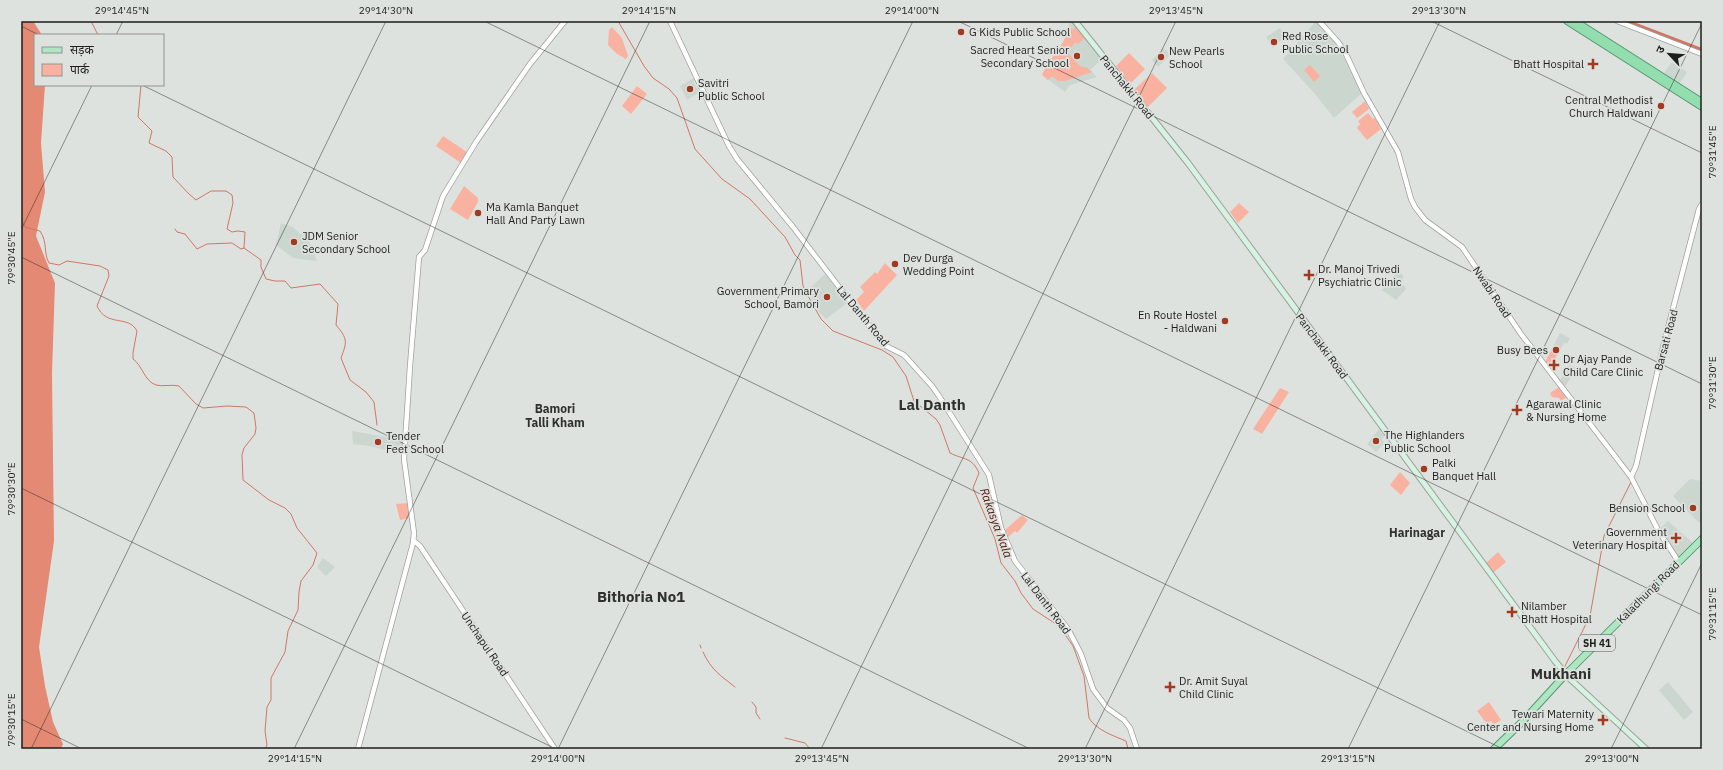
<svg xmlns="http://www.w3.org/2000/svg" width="1723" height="770" font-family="'IBM Plex Sans','Noto Sans Devanagari',sans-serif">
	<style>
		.built { fill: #cbd6cf }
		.green { fill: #fab2a0 }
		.forest { fill: #e48a74 }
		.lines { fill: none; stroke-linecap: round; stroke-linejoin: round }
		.stream { stroke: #d07762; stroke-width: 1 }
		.canal { stroke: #d07762; stroke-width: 3.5 }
		.tertiary-casing { stroke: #9da19e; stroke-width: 6 }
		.secondary-casing { stroke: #9da19e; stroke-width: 7 }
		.primary-casing { stroke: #58956e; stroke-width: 8 }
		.trunk-casing { stroke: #58956e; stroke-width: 8 }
		.tertiary { stroke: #fff; stroke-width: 4.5 }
		.secondary { stroke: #d6f2e1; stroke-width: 5 }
		.primary { stroke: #ade6c2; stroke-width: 6 }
		.trunk { stroke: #92deae; stroke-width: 6 }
		.ticks { fill: none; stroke: #1d1e1d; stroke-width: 1; stroke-opacity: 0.45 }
		.poi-dot { fill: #a23921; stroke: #dee2df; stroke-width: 1.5 }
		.labels { text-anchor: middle; stroke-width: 3.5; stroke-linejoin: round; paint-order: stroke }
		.shield { fill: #dee2df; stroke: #575957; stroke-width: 1 }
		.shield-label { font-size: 10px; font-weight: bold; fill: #1d1e1d }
		.poi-label { font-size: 11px; fill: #1d1e1d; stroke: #dee2df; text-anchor: start }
		.street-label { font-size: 11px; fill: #1d1e1d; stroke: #dee2df }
		.neighbourhood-label { font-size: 12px; font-weight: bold; fill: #2e312e; stroke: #dee2df }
		.water-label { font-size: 12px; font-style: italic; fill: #51180b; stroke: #dee2df }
		.district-label { font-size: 15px; font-weight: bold; fill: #2e312e; stroke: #dee2df }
		.neatline { fill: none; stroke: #1d1e1d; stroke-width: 1.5 }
		.ticks-label { font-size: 10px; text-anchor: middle; fill: #1d1e1d }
	</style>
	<rect width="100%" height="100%" fill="#dee2df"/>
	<path class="built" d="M1069,21H1072L1102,59L1090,70L1097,77L1070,85L1065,92L1042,75L1050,60L1056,54L1068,33Z
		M1316,21L1331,37L1340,50L1362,93L1334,118L1315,94L1283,59Z
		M1280,28L1286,36L1273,48L1266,37Z
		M1163,48L1171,54L1158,67L1152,60Z
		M1672,62L1687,72L1679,84L1664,73Z
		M694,78L695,80L693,82L700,92L687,100L680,86Z
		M281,223L293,227L299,233L308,238L317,261L293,258L276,245Z
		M1398,271L1404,276L1401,281L1406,289L1396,300L1382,290Z
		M825,274L847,303L826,319L818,311L808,290Z
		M1560,333L1570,338L1567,344L1564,343L1550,368L1545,362Z
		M1569,365L1576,368L1565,387L1560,381Z
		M1380,428L1385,435L1382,439L1385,443L1376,452L1367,444Z
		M352,431L404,440L403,455L370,446L353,444Z
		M1690,479L1702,481V520L1699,523L1673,496Z
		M1668,521L1694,544L1679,557L1673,553L1659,529Z
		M323,558L335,567L326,576L317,567Z
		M1668,682L1693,712L1684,720L1659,690Z"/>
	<path class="green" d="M1069,25L1072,30L1075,27L1085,38L1078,44L1076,42L1067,52L1081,67L1082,66L1085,68L1086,67L1092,72L1065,81H1058L1052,76L1048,80L1042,75C1049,57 1067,45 1069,25Z
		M612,27L622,38L628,56L626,59L617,54L608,45L609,30Z
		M1129,53L1145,69L1130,84L1116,66Z
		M1310,65L1320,76L1314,82L1304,70Z
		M1152,73L1167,88L1148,107L1134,90Z
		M637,86L647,94L631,114L622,106Z
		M1365,101L1369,109L1357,118L1352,112Z
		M1368,113L1373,119L1375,118L1381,129L1367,140L1357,128L1360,124L1358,121Z
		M443,136L467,152L461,163L436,146Z
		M464,186L478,198V202L468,220L450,209Z
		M1239,203L1249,212L1238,223L1230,212Z
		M885,263L897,275L864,311L856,300L864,292L860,287L875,272L877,274Z
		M1553,348L1559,351L1550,368L1545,362Z
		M1559,387L1567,397L1561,401L1559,398L1552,397L1550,393Z
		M1280,388L1289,392L1262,434L1253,429Z
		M1400,472L1410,483L1401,495L1390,485Z
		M407,503L409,518L400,520L396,504Z
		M1022,515L1028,520L1017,533L1015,531L1007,538L1004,531Z
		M1498,552L1506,562L1493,573L1486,563Z
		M1489,702L1501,720L1494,725L1491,721L1487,724L1477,711Z"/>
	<path class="forest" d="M21,21H33L42,35H35V85H45L41,143L45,192L36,236L55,283L52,373L54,541L39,647L45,686L53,722L63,744L61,749H21Z"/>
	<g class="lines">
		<path class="stream" d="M91,21L98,35
			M618,21L644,66L653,78L669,89L677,98L695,149L722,179L750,199L785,237L795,255L800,260L803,286L807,294L821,319L833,331L882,350L893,357L906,376L914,401L936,419L940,425L950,453C964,460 972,457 979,473L973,488L995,539L1001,563L1015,581L1021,593L1033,609L1059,626L1073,646L1084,676L1089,718C1096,730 1114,736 1126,741L1128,749
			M141,85L138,117L152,131L149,143L166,151L172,157L173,177L189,194L196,200L211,191H226L232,195L233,203L227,229L232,232L238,231L245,232L244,248L261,260V267L266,279L275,281H285L291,288L320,284L338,304L336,325C348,339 347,342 341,358L350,380L366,392L374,402L377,425
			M21,217L25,227L40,231C48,243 43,252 49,263L59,265L67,261L100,266L108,270L109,276L97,306C107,328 128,314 137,331L133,353V359C143,366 144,381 156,385C163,387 171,384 179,386L196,404L203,408L227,406L246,407L254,413L256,428L255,434L244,448L242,455L243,480L269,500L285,508L291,514L297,528L317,553L313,565L301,581L299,592L298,610L288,631L285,652L271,678V700L267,707L265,731L267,745L265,749
			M175,229L177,232L185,234L197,249L207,244L232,243L241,249L244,248
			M700,645L701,648
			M703,652C712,671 720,675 735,687
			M1564,668L1590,616L1604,536L1631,482
			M752,702L756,707V713L760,719
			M785,738L805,743L810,749"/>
		<path class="canal" d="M1626,21L1702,50"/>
		<g class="tertiary-casing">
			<path id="tertiary" d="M670,21L729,146L737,159L793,227L859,313L886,346L904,355L932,386L939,396L989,475L1001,528L1015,561L1068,629L1081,654L1093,689L1107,708L1124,720L1130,728L1137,749
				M1319,21L1338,42L1345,52L1364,93L1398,152L1411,199L1415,207L1425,220L1462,247L1521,334L1631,477L1658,530L1678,561
				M1617,21L1702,54
				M1631,477L1636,466L1664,343L1699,209L1702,204
				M413,540L420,546L555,749
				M358,749L413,543L414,533L404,459L410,366L419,257L425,250L443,196L476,142L530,64L565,21"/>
		</g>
		<g class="secondary-casing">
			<path id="secondary" d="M1075,21L1188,163L1555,661L1568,677L1646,749"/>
		</g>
		<g class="primary-casing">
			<path id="primary" d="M1494,749L1522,722L1566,674L1702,539"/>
		</g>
		<g class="trunk-casing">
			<path id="trunk" d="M1567,21L1702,107
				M1575,21L1702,102"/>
		</g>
		<use href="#tertiary" class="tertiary"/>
		<use href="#secondary" class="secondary"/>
		<use href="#primary" class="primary"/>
		<use href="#trunk" class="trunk"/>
	</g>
	<path class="ticks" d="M484,21L1702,615M958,21L1702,384M1431,21L1702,153M21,26L39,35M116,35L123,21M142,85L1503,749M21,230L92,85M21,257L1030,749M21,488L556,749M21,719L82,749M31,749L386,21M294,749L650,21M558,749L913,21M821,749L1176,21M1085,749L1440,21M1348,749L1702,23M1611,749L1702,563"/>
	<g class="poi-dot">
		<circle cx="961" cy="32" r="4"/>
		<circle cx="1274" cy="42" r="4"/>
		<circle cx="1077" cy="56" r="4"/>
		<circle cx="1161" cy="57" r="4"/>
		<path d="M1591 58h4v4h4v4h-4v4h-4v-4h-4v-4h4z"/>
		<circle cx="690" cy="89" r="4"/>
		<circle cx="1661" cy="106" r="4"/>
		<circle cx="478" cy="213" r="4"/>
		<circle cx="294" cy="242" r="4"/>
		<circle cx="895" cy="264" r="4"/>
		<path d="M1307 269h4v4h4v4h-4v4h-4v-4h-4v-4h4z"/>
		<circle cx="827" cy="297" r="4"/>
		<circle cx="1225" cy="321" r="4"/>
		<circle cx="1556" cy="350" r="4"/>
		<path d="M1552 359h4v4h4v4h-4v4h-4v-4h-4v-4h4z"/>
		<path d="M1515 404h4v4h4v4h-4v4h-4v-4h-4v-4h4z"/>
		<circle cx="1376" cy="441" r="4"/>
		<circle cx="378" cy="442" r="4"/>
		<circle cx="1424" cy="469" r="4"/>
		<circle cx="1693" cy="508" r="4"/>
		<path d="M1674 532h4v4h4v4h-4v4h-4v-4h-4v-4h4z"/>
		<path d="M1510 606h4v4h4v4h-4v4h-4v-4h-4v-4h4z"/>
		<path d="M1168 681h4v4h4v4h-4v4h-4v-4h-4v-4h4z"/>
		<path d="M1601 714h4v4h4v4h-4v4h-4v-4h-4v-4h4z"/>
	</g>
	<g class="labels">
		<rect class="shield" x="1579" y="635" width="36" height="16" rx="3"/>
		<g class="shield-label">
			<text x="1597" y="647">SH 41</text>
		</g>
		<g class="poi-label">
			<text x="969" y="36">G Kids Public School</text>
			<text x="1282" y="40">Red Rose<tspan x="1282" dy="13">Public School</tspan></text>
			<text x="1069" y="54" text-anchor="end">Sacred Heart Senior<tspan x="1069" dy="13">Secondary School</tspan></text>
			<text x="1169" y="55">New Pearls<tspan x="1169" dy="13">School</tspan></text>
			<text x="1584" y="68" text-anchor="end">Bhatt Hospital</text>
			<text x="698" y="87">Savitri<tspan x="698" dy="13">Public School</tspan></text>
			<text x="1653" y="104" text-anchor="end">Central Methodist<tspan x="1653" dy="13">Church Haldwani</tspan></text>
			<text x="486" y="211">Ma Kamla Banquet<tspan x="486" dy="13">Hall And Party Lawn</tspan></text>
			<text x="302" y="240">JDM Senior<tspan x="302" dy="13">Secondary School</tspan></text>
			<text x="903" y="262">Dev Durga<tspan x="903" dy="13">Wedding Point</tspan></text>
			<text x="1318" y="273">Dr. Manoj Trivedi<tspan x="1318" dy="13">Psychiatric Clinic</tspan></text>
			<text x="819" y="295" text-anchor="end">Government Primary<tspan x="819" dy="13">School, Bamori</tspan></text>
			<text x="1217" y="319" text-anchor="end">En Route Hostel<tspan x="1217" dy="13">- Haldwani</tspan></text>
			<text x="1548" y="354" text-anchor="end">Busy Bees</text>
			<text x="1563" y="363">Dr Ajay Pande<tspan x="1563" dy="13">Child Care Clinic</tspan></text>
			<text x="1526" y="408">Agarawal Clinic<tspan x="1526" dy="13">&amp; Nursing Home</tspan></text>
			<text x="1384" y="439">The Highlanders<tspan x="1384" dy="13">Public School</tspan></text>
			<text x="386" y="440">Tender<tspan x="386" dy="13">Feet School</tspan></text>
			<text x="1432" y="467">Palki<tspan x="1432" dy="13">Banquet Hall</tspan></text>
			<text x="1685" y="512" text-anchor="end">Bension School</text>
			<text x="1667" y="536" text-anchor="end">Government<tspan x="1667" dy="13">Veterinary Hospital</tspan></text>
			<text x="1521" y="610">Nilamber<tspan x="1521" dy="13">Bhatt Hospital</tspan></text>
			<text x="1179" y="685">Dr. Amit Suyal<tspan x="1179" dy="13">Child Clinic</tspan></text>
			<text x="1594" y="718" text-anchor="end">Tewari Maternity<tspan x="1594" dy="13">Center and Nursing Home</tspan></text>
		</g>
		<g class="street-label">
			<text transform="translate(1127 87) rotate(51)" y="4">Panchakki Road</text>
			<text transform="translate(1492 292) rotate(56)" y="4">Nwabi Road</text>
			<text transform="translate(863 316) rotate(50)" y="4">Lal Danth Road</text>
			<text transform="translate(1666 340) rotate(-75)" y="4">Barsati Road</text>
			<text transform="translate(1322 346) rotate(53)" y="4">Panchakki Road</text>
			<text transform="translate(1648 592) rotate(-45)" y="4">Kaladhungi Road</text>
			<text transform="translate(1046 603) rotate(53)" y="4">Lal Danth Road</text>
			<text transform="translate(485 644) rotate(56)" y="4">Unchapul Road</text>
		</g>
		<g class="neighbourhood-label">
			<text x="555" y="413">Bamori<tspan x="555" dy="14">Talli Kham</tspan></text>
			<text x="1417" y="537">Harinagar</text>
		</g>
		<g class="water-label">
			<text transform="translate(996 523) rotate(70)" y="4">Rakasya Nala</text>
		</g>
		<g class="district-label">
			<text x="932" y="410">Lal Danth</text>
			<text x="641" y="602">Bithoria No1</text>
			<text x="1561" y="679">Mukhani</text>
		</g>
	</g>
	<rect width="1723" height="770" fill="none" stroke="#dee2df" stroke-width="44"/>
	<rect x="34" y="34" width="130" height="52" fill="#dee2df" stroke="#919491"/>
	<rect x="42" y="47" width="20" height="6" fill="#ade6c2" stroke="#919491"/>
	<text x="70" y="54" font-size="12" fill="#1d1e1d">सड़क</text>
	<rect x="42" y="64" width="20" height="12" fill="#fab2a0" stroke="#919491"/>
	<text x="70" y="74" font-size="12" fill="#1d1e1d">पार्क</text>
	<g transform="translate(1669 54) rotate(296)" stroke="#dee2df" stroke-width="3" paint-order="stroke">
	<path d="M0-3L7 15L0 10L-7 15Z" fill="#1d1e1d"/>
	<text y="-6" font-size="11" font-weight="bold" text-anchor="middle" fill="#1d1e1d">उ</text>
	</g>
	<rect x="22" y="22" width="1679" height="726" class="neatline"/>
	<g class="ticks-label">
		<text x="122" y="14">29°14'45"N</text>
		<text x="386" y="14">29°14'30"N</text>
		<text x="649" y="14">29°14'15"N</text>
		<text x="912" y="14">29°14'00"N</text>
		<text x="1176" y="14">29°13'45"N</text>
		<text x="1439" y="14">29°13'30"N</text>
		<text transform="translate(1712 152) rotate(-90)" y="4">79°31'45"E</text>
		<text transform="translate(11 258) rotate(-90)" y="4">79°30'45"E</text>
		<text transform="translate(1712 383) rotate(-90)" y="4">79°31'30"E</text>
		<text transform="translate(11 489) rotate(-90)" y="4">79°30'30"E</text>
		<text transform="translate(1712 614) rotate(-90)" y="4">79°31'15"E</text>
		<text transform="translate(11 720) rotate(-90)" y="4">79°30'15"E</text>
		<text x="295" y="762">29°14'15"N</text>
		<text x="558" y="762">29°14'00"N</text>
		<text x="822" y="762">29°13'45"N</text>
		<text x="1085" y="762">29°13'30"N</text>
		<text x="1348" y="762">29°13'15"N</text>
		<text x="1612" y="762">29°13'00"N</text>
	</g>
</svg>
